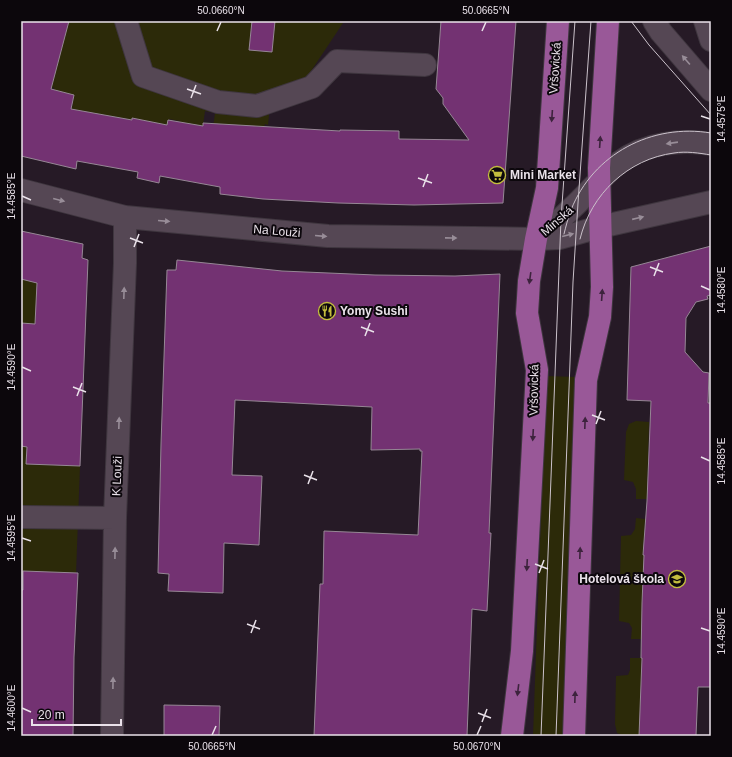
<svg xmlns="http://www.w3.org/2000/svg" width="732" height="757" font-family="Helvetica,sans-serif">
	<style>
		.green { fill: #2c2a09 }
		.building { fill: #733272; stroke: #968795 }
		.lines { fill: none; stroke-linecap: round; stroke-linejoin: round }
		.minor-casing { stroke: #3f363f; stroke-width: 24 }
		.major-casing { stroke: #3f363f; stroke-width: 24 }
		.minor { stroke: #554754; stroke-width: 22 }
		.major { stroke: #995898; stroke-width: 22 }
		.tram { stroke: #cbc2cb; stroke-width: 1 }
		.oneway { fill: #988d98 }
		.oneway2 { fill: #3d233d }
		.ticks { fill: none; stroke: #eae2ea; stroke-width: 1.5 }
		.labels { text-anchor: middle; stroke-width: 4; stroke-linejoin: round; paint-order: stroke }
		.street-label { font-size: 12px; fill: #eae2ea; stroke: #0c070c }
		.poi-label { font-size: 12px; font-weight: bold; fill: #eae2ea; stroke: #0c070c; text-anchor: start }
		.neatline { fill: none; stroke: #eae2ea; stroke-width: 1.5 }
		.ticks-label { font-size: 10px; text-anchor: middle; fill: #eae2ea }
	</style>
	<rect width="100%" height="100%" fill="#261a26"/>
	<path class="green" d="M67,21H252L249,50L272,52L275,21H322L343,23L307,77L271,96L268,125L265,124L264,127L247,126L244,140L212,135L215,113L205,111L202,132L179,128L180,121L169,119L167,126L133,118L132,120L72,109L74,96L54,90V88L53,87L52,89H50Z
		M21,279L37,283L35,324L21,323Z
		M546,376L578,377L564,736H533Z
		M636,421L649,422L647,499H636V489L633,482L624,480L626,432L629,424Z
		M21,446L27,447L26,464L80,466L76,574L23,572L22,590H21Z
		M636,518L645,519L643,554L644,555L642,609L641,639H631L632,628L629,623L619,621L621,536L631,535L635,529Z
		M630,658H642L639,736H624L617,733L615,724L616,676L628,675L630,670Z"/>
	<path class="building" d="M21,21H69L51,89L74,95L71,109L132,120V118L167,125L168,120L203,126V123L340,131V130L399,131V139L469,140L443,104V98L436,89L441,21H516L503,203L414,205L338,203L263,199L220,194V187L160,176L159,183L137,178L138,172L77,161L76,169L21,156Z
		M252,21H275L272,52L249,50Z
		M21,231L83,244L82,258L88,260L80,466L26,464L27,447L21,446V323L35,324L37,283L21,279Z
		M711,246V295L707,296L708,299L696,302L686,318L685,352L703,372L709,373L708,403H711V687H698L696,736H639L642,658H641L642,603L644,555H643L647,501L651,401L627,400L631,267Z
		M177,260L282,271L375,275L455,276L500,274L489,533H491L487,611L472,609L467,736H314L320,584H323L324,531L418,535L422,451H420V449L371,450L372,407L235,400L232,475L262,476L259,545L224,543L223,593L168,591L169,574L158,573L161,444L167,270H176Z
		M23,571L78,573L74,657L73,736H21V590H23Z
		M164,705L220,706L219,736H164Z"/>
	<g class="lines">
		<g class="minor-casing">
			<path id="minor" d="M126,21L143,76L218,102L257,106L312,87L337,61L425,65
				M654,21L661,32L711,90
				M705,21L711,40
				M21,190L125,217L328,236L536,239L560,238L600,227L711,202
				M536,239C548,230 560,220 571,209C581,200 590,190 599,181C606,174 612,167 620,162C645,143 681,139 711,144
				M21,517L115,518
				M112,736L115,518L125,263V217"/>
		</g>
		<g class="major-casing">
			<path id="major" d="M512,736L522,651L537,370L527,313L528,298L529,281L536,239L547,188L558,21
				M574,736L586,380L600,317L602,287L599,168L608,21"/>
		</g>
		<use href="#minor" class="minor"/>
		<use href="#major" class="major"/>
		<path class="tram" d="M631,21L649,45L711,115
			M564,234C566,226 568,218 571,210C593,154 652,123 711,133
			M580,239C591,194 628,159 674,153C686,151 699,153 711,155
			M541,736L561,219L575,21
			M556,736L573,282L578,203L591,21"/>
	</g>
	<defs><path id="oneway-solid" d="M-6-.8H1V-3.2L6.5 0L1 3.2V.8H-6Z"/></defs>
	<g class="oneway">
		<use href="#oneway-solid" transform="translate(686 60) rotate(-131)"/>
		<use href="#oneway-solid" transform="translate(672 143) rotate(172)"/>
		<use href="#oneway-solid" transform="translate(59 200) rotate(14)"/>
		<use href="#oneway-solid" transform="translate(638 218) rotate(-13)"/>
		<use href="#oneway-solid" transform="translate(164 221) rotate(5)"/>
		<use href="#oneway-solid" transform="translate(568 235) rotate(-14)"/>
		<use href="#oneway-solid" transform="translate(321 236) rotate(5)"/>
		<use href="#oneway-solid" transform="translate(451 238) rotate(1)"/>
		<use href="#oneway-solid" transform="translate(124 293) rotate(-88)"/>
		<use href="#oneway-solid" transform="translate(119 423) rotate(-88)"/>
		<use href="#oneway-solid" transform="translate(115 553) rotate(-89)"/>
		<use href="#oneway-solid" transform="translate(113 683) rotate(-89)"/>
	</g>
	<g class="oneway2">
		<use href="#oneway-solid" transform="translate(552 116) rotate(94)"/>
		<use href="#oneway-solid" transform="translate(600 142) rotate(-86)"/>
		<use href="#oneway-solid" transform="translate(530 278) rotate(98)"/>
		<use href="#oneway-solid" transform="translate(602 295) rotate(-86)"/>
		<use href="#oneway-solid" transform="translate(585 423) rotate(-88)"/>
		<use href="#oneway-solid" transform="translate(533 435) rotate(93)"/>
		<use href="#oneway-solid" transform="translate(580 553) rotate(-88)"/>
		<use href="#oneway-solid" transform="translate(527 565) rotate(93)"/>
		<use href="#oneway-solid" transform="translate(518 690) rotate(97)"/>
		<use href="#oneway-solid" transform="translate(575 697) rotate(-88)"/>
	</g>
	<path class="ticks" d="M217,31L221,22M482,31L486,22M187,89L201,94M191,98L196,85M701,116L710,119M418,178L432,183M423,187L428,174M22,196L31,200M130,238L143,243M134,247L139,234M650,267L663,272M654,276L659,263M701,286L710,290M361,327L374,332M365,336L370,323M22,367L31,371M73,387L86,392M77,396L82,383M592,415L605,420M596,424L601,411M701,457L710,461M304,475L317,480M308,484L313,471M22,538L31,541M535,564L548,569M539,573L544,560M247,624L260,629M701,628L710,631M251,633L256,620M22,708L31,712M478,713L491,718M482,722L487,709M212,735L216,726M477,735L481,726"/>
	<defs>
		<g id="supermarket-ring" transform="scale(0.9)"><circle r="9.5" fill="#0c070c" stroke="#c3bd3e" stroke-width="1.5"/><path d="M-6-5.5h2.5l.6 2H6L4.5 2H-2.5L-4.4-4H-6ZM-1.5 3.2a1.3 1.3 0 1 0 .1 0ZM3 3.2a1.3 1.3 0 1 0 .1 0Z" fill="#c3bd3e"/></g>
		<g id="restaurant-ring" transform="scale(0.9)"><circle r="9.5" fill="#0c070c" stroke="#c3bd3e" stroke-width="1.5"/><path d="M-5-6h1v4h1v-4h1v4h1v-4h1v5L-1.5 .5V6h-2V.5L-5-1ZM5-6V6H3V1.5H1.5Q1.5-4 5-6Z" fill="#c3bd3e"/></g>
		<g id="university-ring" transform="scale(0.9)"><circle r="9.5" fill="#0c070c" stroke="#c3bd3e" stroke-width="1.5"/><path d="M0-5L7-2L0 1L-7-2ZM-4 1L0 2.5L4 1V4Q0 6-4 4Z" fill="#c3bd3e"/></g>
	</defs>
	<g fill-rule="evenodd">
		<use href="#supermarket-ring" x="497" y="175"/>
		<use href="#restaurant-ring" x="327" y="311"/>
		<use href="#university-ring" x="677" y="579"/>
	</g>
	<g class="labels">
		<g class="street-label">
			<text transform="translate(555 68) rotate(-86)" y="4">Vršovická</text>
			<text transform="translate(557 221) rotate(-41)" y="4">Minská</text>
			<text transform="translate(277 231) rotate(5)" y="4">Na Louži</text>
			<text transform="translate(534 390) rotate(-89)" y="4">Vršovická</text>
			<text transform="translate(117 476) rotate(-88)" y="4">K Louži</text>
		</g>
		<g class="poi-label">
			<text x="510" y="179">Mini Market</text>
			<text x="340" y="315">Yomy Sushi</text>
			<text x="664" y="583" text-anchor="end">Hotelová škola</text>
		</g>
	</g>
	<rect width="732" height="757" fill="none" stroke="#0c070c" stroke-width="44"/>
	<path d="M32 719v6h89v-6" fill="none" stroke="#eae2ea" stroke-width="2"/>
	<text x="38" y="719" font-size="12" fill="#eae2ea" stroke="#0c070c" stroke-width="3" paint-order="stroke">20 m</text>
	<rect x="22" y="22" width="688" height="713" class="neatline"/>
	<g class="ticks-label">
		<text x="221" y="14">50.0660°N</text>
		<text x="486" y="14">50.0665°N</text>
		<text transform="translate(721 119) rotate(-90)" y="4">14.4575°E</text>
		<text transform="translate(11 196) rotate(-90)" y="4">14.4585°E</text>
		<text transform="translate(721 290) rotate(-90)" y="4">14.4580°E</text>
		<text transform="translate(11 367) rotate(-90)" y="4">14.4590°E</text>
		<text transform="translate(721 461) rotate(-90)" y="4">14.4585°E</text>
		<text transform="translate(11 538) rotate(-90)" y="4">14.4595°E</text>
		<text transform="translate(721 631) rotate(-90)" y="4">14.4590°E</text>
		<text transform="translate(11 708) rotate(-90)" y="4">14.4600°E</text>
		<text x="212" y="750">50.0665°N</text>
		<text x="477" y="750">50.0670°N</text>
	</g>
</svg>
